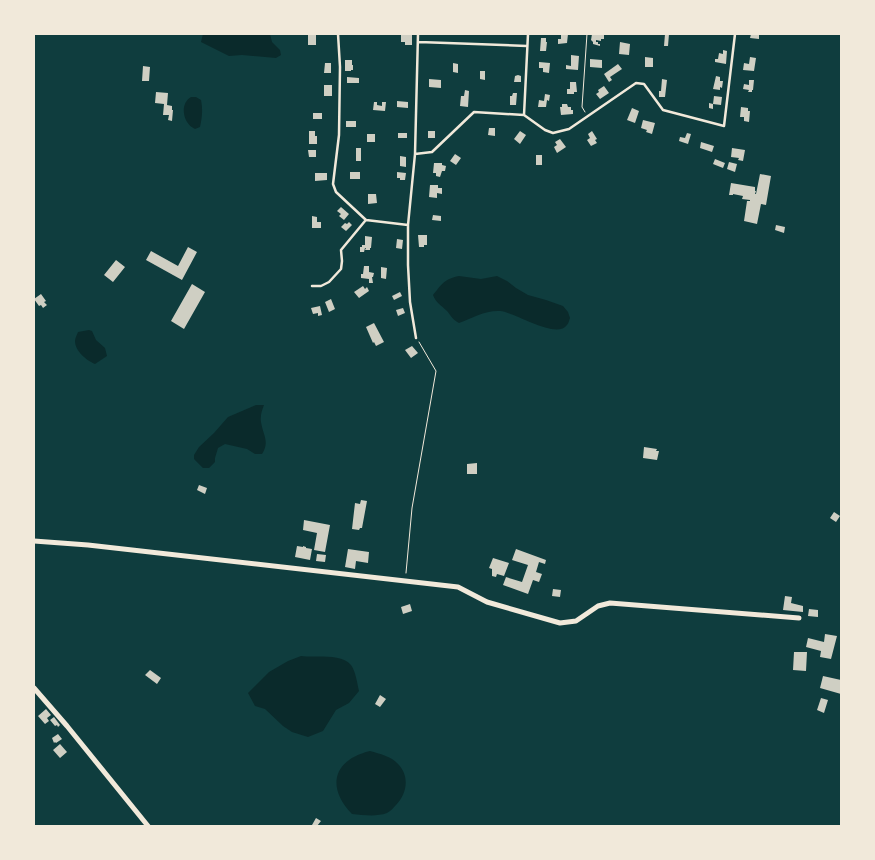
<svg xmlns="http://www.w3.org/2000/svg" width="875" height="860" font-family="'Golos Text',sans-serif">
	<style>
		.water { fill: #0a2a2b }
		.building { fill: #cfcfc3 }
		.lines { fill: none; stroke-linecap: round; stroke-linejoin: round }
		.path { stroke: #f1e9da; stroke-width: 1 }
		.service { stroke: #f1e9da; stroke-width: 2.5 }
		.minor { stroke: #f1e9da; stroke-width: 5 }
	</style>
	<rect width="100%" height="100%" fill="#0f3d3e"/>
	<path class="water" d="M203,34H270L272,42L280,50L281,55L276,58L242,55L229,56L201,42Z
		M191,97H196L201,100C203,110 202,118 200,127L195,129C183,124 179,104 191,97Z
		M459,276L481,279L497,276L507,281L516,288L528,295L546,300L563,306L568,312L570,318C569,320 569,323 567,325C556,340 515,312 500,311C486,310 472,318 459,323C453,320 451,316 447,311C441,305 436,303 433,295C442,284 444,279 459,276Z
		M89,330L92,331L96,340L105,348L107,356L95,364C86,360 75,351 75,341C75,338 77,335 78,332Z
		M256,405H264C262,410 260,416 261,422C263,435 270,442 262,454H255L247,449L225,444L218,448L215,458V462L209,468H203L194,459V455L199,447L214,433L228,417Z
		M301,656C315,658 341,653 351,665C356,672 357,683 359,691L349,703L336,710L323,731L308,737L292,732L283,726L265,709L255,706L248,693L269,672L288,661Z
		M370,751C380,754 391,756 398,764C410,776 407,794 396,805C393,808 391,811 387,813C376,817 364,815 352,814C326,787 333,760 370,751Z"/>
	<path class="building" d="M401,34H412V45H405V42H401Z
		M561,34H568L567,43L558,44V39H561Z
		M592,34H604V39H601V41L596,40V42H598V44H600V46L593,44V42L591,40Z
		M665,34H669L668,46H664Z
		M751,34H759V39L750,38Z
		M308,35H316V45H308Z
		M541,38H546V42H547L546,51H540Z
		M620,42L630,44L629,55L619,54Z
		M723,50L727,51L726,64L715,62V59H718L719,53L723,54Z
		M571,55L579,56L578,70L566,69V65L571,66Z
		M645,57L653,58V67H645Z
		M750,57L756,58L754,71L743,70L744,63L749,64Z
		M590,59L602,60V68L590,67Z
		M345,60H352V65H353V70H351V71H345Z
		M539,62L550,63L549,73L543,72V68H539Z
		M325,63H331V73H324Z
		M453,63L458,64V73L453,72Z
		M618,64L622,69L610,77L612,80L609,82L604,74Z
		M143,66L150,67L149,81H142Z
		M480,71H485V80L480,79Z
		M518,75L521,76V82H514L515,76Z
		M716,76L720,77V81H723L722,88L720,87V90L713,89Z
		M347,77L359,78V83H347Z
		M429,79L441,80V88L429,87Z
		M662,79L667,80L665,97H659V91H661Z
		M749,80H754L753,90H752V92H748L749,90L743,89L744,84L749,85Z
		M570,82H576L577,92H574V94H567V89H570Z
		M324,85H332V96H324Z
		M604,86L609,93L600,99L596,94L599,92L598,90Z
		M465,90L469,91L468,107L460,106L461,96H464Z
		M156,92L168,93L167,105L172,106V110H173L172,121L168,120L169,115H163L164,104L155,103Z
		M513,93H517L516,105H510V96H512Z
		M545,94L550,95L549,101L547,100L546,107H538L539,100L544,101Z
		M714,96L722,97L721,105L713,104V109L709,108V103L713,104Z
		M397,101L408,102V108L397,107Z
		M374,102H377V105L382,106V102H386L385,111L373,110Z
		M562,104H567L568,107H571V110H573V114L561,115L560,107H562Z
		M741,107L748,108V111H750L749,122L744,121V117H740Z
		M632,108L639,111L635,123L627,120Z
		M313,113H322V119H313Z
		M643,120L655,123L652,134L646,132L647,130L641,128Z
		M346,121H356V127H346Z
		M489,128H495V136L488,135Z
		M309,131H315V136H317V144H309Z
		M428,131H435V138H428Z
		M520,131L526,135L520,144L514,139Z
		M592,131L597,139L595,140L597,143L591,146L587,140L590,138L588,134Z
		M398,133H407V138H398Z
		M687,133L691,134L688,144L679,141L680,137L685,138Z
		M367,134H375V142H367Z
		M560,139L566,147L557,153L554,147L557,145L555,142Z
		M701,142L714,146L712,152L700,148Z
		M356,148H361V161H356Z
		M732,148L745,150L743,161L738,160L739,158L731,157Z
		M308,150H316V157H309Z
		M455,154L461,158L456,165L450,161Z
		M536,155H542V165H536Z
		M400,156L406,157V167L400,166Z
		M715,159L725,163L723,168L713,164Z
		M729,162L737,164L735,172L727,169Z
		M434,163H442V165L446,166L445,171H442L440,177L436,176V173H433Z
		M350,172H360V179H350Z
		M397,172L406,173L405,180H400V178H397Z
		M315,173H327V180L315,181Z
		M760,174L771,176L766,205L761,204L757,224L744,221L747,201H750V200L742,199L743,196L733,194V195H729L731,183L755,187V191H756L755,194H756Z
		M430,185H438V188H442V194L437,193V198L429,197Z
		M368,194H376L377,203L368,204Z
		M341,207L349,214L344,220L339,216L341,214L337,211Z
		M433,215L441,216V221L432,220Z
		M312,216L317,217V222H321V228H312Z
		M349,222L352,225L346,231L341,227L345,223L347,224Z
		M776,225L785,227L784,233L775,230Z
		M418,235H427V245H424V247H419Z
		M365,236L372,237L371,248H370V250H365L366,248H365L364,252H360V247H362V245H365Z
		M397,239L403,240L402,249L396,248Z
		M188,247L197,252L182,280L146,260L151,251L178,266Z
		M116,260L125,267L113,282L104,275Z
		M364,266H369V272L374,273L373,277H372L373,283H369V279L361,278V274H363Z
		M381,267L387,268L386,279L381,278Z
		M192,284L205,292L184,329L171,321Z
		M363,286L365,289L367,287L369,291L359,298L354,292Z
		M400,292L402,296L394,300L392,296Z
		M41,294L46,301L44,302L47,305L43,308L41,305L39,306L34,299Z
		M331,299L335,309L329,312L325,302Z
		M320,306L322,315L318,316V313L313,314L311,308Z
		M403,308L405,313L398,316L396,310Z
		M374,323L384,342L376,346L374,342L373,343L366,327Z
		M412,346L418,353L411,358L405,350Z
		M644,447L657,449L656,451H659L657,460L643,458Z
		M477,463V474H467V464Z
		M199,485L207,488L205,494L197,490Z
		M361,500L367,501L362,528H360L359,530L352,529L355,503L360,504Z
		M834,512L840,516L836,522L830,518Z
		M304,520L330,525L325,552L314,550L317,533L303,530Z
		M297,546L303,547V546L306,547V548L312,549L310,560L295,557Z
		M348,549L369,552L368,563L356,561L355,569L345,567Z
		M516,549L546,560L545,564L539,562L536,572L542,574L539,582L533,580L528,594L503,585L506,577L522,582L528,565L512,560Z
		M317,554L326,555L325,562L316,561Z
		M493,558L509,563L504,576L497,574L496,577L492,576V569L489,568Z
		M553,589L561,590L560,597L552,596Z
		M785,596L792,597L791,603L803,606V612L783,610Z
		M410,604L412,611L403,614L401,607Z
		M809,609L818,610V617L808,616Z
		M825,634L837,636L831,659L820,657L821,651L806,647L808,638L824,642Z
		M794,652H807L806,671L793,670Z
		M150,670L161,678L157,684L145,675Z
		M823,676L841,680V694L820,688Z
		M380,695L386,699L380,707L375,704Z
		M821,698L828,700L824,713L817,710Z
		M46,709L51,715L47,718L49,721L45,724L38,716Z
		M54,717L60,725L58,727L57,725L55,726L50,720Z
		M58,734L62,739L56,743L55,742L54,743L52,738Z
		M60,744L67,752L60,758L53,750Z
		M316,818L321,821L317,826H315L312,825Z"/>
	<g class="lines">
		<path class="path" d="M585,112L582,107L587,34
			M406,573L412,508L436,371L419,342"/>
		<path class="service" d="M338,34L340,67L339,135L333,184L336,192L366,220L408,225
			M419,42L527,46
			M524,115L528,34
			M415,154L432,152L474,112L524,115L545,130L553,133L569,129L636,83L644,84L663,110L724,126L735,34
			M312,286H321L329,282L341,269L342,261L341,250L365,221
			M416,338L410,302L408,265V225L415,154L418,34"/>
		<path class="minor" d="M34,541L88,545L458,587L487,602L560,623L576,621L598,606L610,603L799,618
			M34,688L67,726L148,826"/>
	</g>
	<rect width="875" height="860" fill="none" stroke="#f1e9da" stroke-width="70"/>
</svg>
